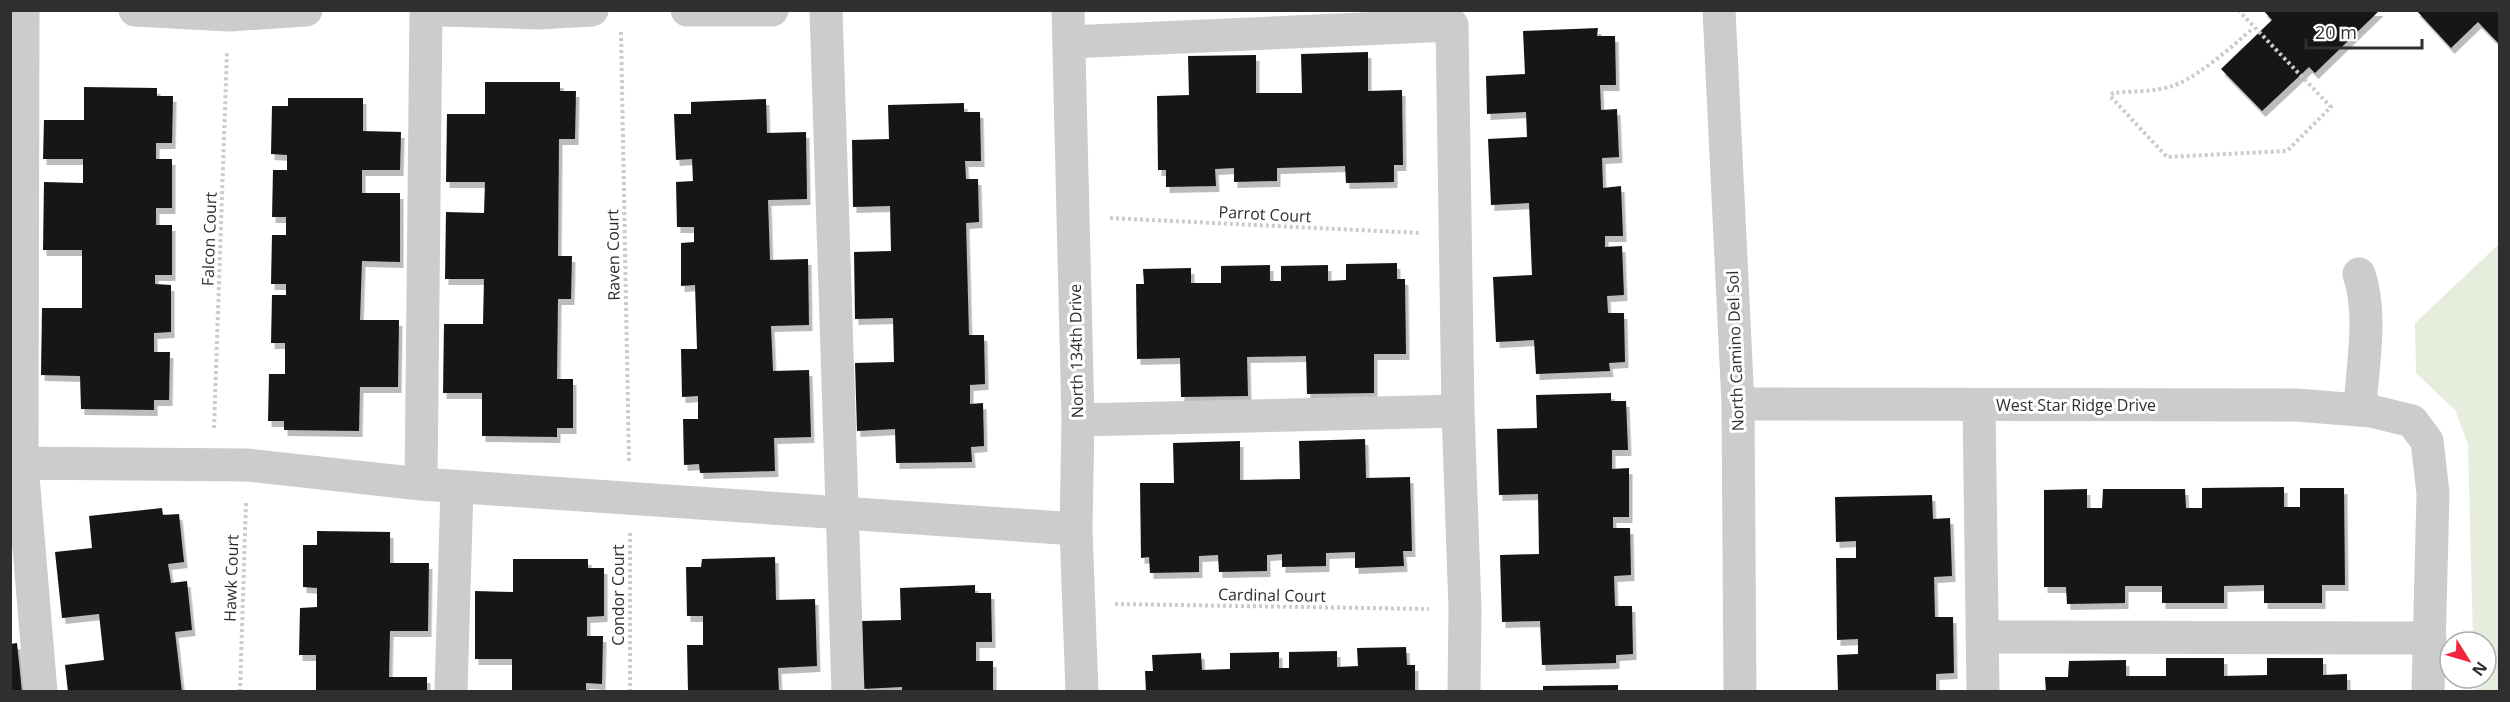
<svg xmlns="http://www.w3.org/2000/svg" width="2510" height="702" font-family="'Open Sans',sans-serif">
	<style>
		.green { fill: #e6eddc }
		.building { fill: #161616; filter: url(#shadow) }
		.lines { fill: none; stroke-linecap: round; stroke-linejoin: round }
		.path { stroke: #ccc; stroke-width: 4; stroke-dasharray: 3 3; stroke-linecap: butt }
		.minor { stroke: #ccc; stroke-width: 33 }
		.labels { text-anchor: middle; stroke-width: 6; stroke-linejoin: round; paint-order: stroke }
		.street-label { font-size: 16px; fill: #2f2f2f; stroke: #fff }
	</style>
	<defs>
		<filter id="shadow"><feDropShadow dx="3.5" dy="6" stdDeviation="0" flood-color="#0004"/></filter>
	</defs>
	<rect width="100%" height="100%" fill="#fff"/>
	<path class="green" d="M2499,244V691H2475L2474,678H2486V642H2473L2468,444L2455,410L2416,373L2415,323Z"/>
	<path class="building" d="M2263,10H2380L2315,73L2309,67L2262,111L2221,69L2272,20Z
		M2416,10H2500V45L2478,22L2451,48Z
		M1598,28L1597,36H1615L1616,85H1600L1601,110L1617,109L1619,157L1602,158L1603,188L1621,186L1623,236H1605V247L1622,246L1624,295L1607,296L1608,313H1624L1625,362L1609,363L1610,371L1536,374L1534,340L1496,342L1493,277L1532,275L1529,203L1491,205L1488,139L1527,137L1526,112L1487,114L1486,76L1525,74L1523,31Z
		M1368,52V91L1402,90L1403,165H1394V182L1346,183L1345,166L1277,168V181L1234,182V168L1215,169L1216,186L1166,187V170H1158L1157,96L1189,95L1188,56L1256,55V93H1302L1301,54Z
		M485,82H560V91H576L575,139H559L558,256H572L571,299H558L557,379H573V428H557V437L482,436V393H443L444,324H483L484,279H445L446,212L484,213L485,182H446L447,114H485Z
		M84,87L157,88V96H173L172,143H156V159H172V208H156V225H172V275H155V284L171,285V332L154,333V352H170L169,400H154V410L81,409L80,376L41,375L42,308H82V250H43L44,182L83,183V159H43L44,120H84Z
		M288,98H363V131L401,132L400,170H362V193H400V262L362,261L360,320H399L398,387H360L359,431L284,430V421H268L269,374H285V343H271L272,295H286V284H271L272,235H286V217H272L273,170H287V155L271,154L272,106H288Z
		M766,99L767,133L806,132L807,199L768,200L770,260L808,259L809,325L771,326L773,371L809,370L811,437L774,438L775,471L700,473L699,464L684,465L683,419H698V396L682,397L681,349H697L695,285L681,286V243L694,242V227H677L676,182L693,181L692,159L676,160L674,114H691V102Z
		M964,103V112H980L981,161H965L966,179H978L979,222L966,223L969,335H984L985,384L970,385V404L983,403L984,446L971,447L972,462L896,463L895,429L857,431L855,363L894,362L893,318L855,319L854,252L891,251L890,206L853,207L852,140L889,139L888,105Z
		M1397,263V279H1405L1406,354H1374V393L1307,394L1306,356L1247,357L1248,396L1181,397L1180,358L1137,359L1136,284H1144L1143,269L1191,268V283H1221V266L1270,265V281H1281V266L1328,265V281L1346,280V264Z
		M1611,393V401H1626L1628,450H1612V469L1629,468V517H1613V528H1630L1631,575L1614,576L1615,606H1632L1633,654L1616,655V663L1542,665L1540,621L1502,622L1500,555L1539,554L1538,494L1499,495L1497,429L1537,428L1536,395Z
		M1365,439L1366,478L1410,477L1412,551H1403L1404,566L1355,568V552L1326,553V566L1282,567V554L1267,555V571L1219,572L1218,555L1199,556V572L1150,573L1149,557L1141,558L1140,483H1174L1173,443L1240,441V480L1300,479L1299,441Z
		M2284,487V507H2300V488H2344L2345,585H2322V603H2264V585L2224,586V603H2162V586H2125V603L2067,604L2066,587H2044V490L2087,489V508H2102L2103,489H2185L2186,508H2202V488Z
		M1932,495L1933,519L1950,518L1952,576L1934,577L1935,617H1953L1954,673L1936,674V692H1838L1837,655L1858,654V639L1837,640L1836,558H1856V541L1836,542L1835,497Z
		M162,508L163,515L179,514L184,562L168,564L171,583L187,581L192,630L175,632L182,692H68L65,665L104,660L99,614L62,618L55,552L92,548L89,516Z
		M317,531L390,532V563H429L428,631H390L389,677H427V692H316V655H299L300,608L317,607V588L303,587V545H317Z
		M775,557L776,600L815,599L817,666L778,668L779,692H688L687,645H703V616H687L686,567H701L702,559Z
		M513,559H588V568H604V616L587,617V636H603L602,684L586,683V692H512V659H475V591L513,592Z
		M975,585V593H991L992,642H976V661H993V692H902V687L863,689L862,621L901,620L900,588Z
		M17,643L22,692H10V644Z
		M1406,647L1407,665H1415V692H1146L1145,671H1153L1152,655L1201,653L1202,670L1230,669V653L1279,652V668H1289V652L1337,651V667L1358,666L1357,648Z
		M2166,658H2224V676L2267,675V658H2323V675L2347,674V692H2046L2045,677H2068L2069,661L2126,660V676H2166Z
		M1618,685V692H1543V686Z"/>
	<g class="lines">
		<path class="path" d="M2238,10L2331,107L2287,151L2167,157L2110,96L2113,93C2131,91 2151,92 2169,87C2194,81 2234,45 2253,28
			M621,32L629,463
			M1110,218L1420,233
			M214,428L227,51
			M630,533V692
			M1115,604L1429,609
			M240,692L246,502"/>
		<path class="minor" d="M23,10L22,464L41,692
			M135,10L229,15L306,10
			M443,10L538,13L592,10
			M687,10H772
			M826,10L848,692
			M1068,10L1078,420L1076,529L1082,692
			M1719,10L1738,404L1740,692
			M1069,42L1452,25L1458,411L1465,609L1464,692
			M2359,274C2373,316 2362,366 2360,410
			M1738,404L2296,405L2371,411L2412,421L2427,441L2433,493L2428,692
			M1979,405L1983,692
			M1078,420L1458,411
			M10,463L247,465L421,484L1076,529
			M421,484L426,10
			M1983,637L2430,638
			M451,692L457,487"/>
	</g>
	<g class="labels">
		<g class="street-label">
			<text transform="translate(1265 214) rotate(3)" y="6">Parrot Court</text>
			<text transform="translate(209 239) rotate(-88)" y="6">Falcon Court</text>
			<text transform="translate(613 255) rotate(-91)" y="6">Raven Court</text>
			<text transform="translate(1076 351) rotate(-91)" y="6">North 134th Drive</text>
			<text transform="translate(1735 351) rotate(-92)" y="6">North Camino Del Sol</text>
			<text x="2076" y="411">West Star Ridge Drive</text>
			<text transform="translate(231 578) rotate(-88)" y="6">Hawk Court</text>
			<text transform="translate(618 595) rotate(-90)" y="6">Condor Court</text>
			<text transform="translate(1272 595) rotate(1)" y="6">Cardinal Court</text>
		</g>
	</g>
	<rect width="2510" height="702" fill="none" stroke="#2f2f2f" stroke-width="24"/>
	<g transform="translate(2468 660) rotate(127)"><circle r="28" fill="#ffffff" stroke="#acacac" stroke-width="1.5"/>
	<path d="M0-4.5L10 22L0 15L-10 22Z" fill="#f3243f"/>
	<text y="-9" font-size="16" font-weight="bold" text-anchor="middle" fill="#2f2f2f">N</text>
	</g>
	<path d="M2306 39v9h116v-9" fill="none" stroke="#2f2f2f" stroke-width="3"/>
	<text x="2315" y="39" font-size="18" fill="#2f2f2f" stroke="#ffffff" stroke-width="4.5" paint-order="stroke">20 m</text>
</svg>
